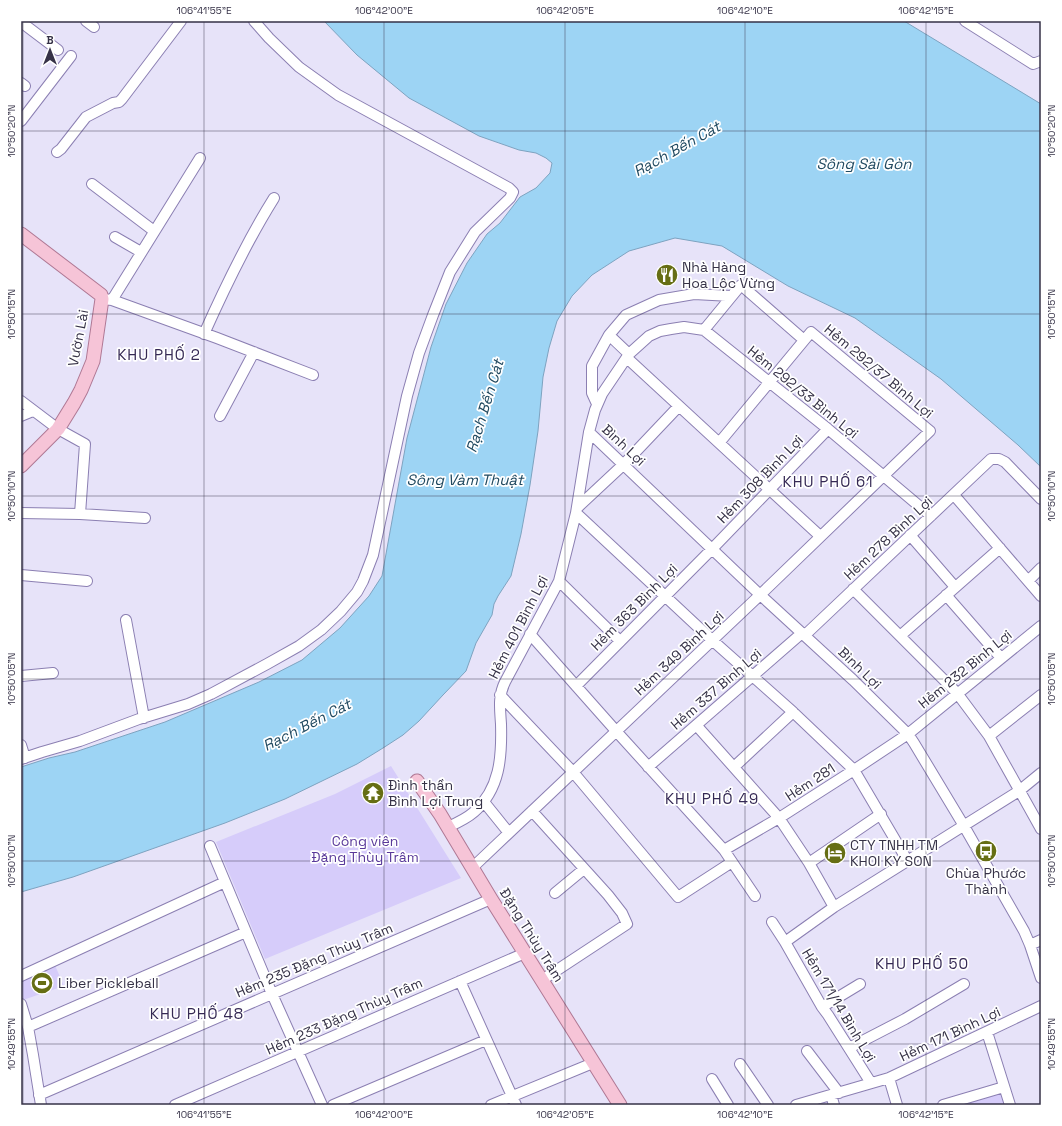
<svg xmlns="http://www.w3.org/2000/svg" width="1062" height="1126" font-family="'Space Grotesk',sans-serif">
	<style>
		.green { fill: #d6ccfa }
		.water { fill: #9dd4f4; stroke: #7ea3c0 }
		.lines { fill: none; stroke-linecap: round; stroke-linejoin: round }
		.minor-casing { stroke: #8b7fb2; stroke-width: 12 }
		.major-casing { stroke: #af7894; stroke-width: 15 }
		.minor { stroke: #fff; stroke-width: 10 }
		.major { stroke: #f6c4d7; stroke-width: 13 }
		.ticks { fill: none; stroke: #363247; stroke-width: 1; stroke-opacity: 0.45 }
		.labels { text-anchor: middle; stroke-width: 3.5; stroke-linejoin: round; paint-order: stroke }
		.poi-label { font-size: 14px; fill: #363247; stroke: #fff; text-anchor: start }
		.street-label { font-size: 14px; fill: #363247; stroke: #fff }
		.park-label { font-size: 14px; fill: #593999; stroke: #fff }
		.water-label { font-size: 15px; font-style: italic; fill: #204960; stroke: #fff }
		.neighbourhood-label { font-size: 15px; letter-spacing: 1px; fill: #352954; stroke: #fff }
		.neatline { fill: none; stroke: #363247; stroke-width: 1.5 }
		.ticks-label { font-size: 10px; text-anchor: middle; fill: #363247 }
	</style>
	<rect width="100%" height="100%" fill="#e7e3f9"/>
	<path class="green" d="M391,766L461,878L265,959L216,842L335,794Z
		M54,963L64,986L23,1000L22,992H21V980Z
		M1000,1093L1003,1096L1007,1105H958Z"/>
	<path class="water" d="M324,21H904L1041,104V467L1018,445L941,379L855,318L788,286L722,246L675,238L629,251L592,275L572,296L557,321L549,348L543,377L538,431L530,485L521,534L511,576L498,596L494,604L492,615L476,643L466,671L443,695L419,721L403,735L383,748L357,764L285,799L225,823L73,877L21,892V767L49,758L75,752L165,722L259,682L302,660L340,628L369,596L382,576L407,438L431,347L446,304L467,263L487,234L500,223L520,197L536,188L550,173L552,163L546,158L536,153L519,150L479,136L409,98L357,55Z"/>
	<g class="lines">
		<g class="minor-casing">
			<path id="minor" d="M86,21L94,27
				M965,21L1033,64L1041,61
				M21,22L58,50
				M21,83L25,86
				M21,121L71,56
				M57,152L61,149L86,117L113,103L119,102L122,99L181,21
				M92,184L154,231
				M115,237L141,252
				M102,299L112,300L217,338L313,375
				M112,300L200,158
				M704,330L741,285L804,340
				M204,334C225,287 247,241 274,198
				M609,335L629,354
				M627,358L820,536
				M21,401L58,429L85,444L80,514
				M597,404L592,393V366L609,335L626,315L659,300L694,294L731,296
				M21,416L33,411
				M220,416L254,352
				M589,432L756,591L853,680L908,734L914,743L964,826L1024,931L1030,945L1041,978
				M954,495L1041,596
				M578,507L624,464L679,406
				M21,513L80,514L145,518
				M576,513L712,640L793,712L854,770L907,860
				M910,535L955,587
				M21,575L87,581
				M559,581L620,641
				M1028,581L1041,568
				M853,589L957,693L989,736L1041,829
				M946,595L1001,658
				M126,620L144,718
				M530,634L616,731L724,850L755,896
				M805,635L991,459H999L1005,462L1041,499
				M900,636L1000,548
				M21,676L53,673
				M576,686L712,549L828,429
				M500,695L573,772L678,897L732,862
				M697,726L779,818L809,863L834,907
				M989,736L1041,695
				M21,745L25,758
				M21,759L42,752L80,741L139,719L188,704L211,694L267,664L299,646L321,630L341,611L357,592L363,581L373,555L407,396L419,353L433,315L450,272L475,232L510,198L513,192L509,188L338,95L299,67L269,38L254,21
				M648,767L802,633
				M734,767L793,712
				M484,802L509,833
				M532,811L608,895L622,913L627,924L542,980
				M448,827C457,823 466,819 474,812C500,789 502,757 501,724C500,709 498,696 505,682L559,581L576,513L589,432L595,410L602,394L629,354L649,336L660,331L671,329L684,327L704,330L828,429L931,516
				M210,846L272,994L322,1105
				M724,850L779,818L854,770L908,734L1041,626
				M809,863L881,814
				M472,868L760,595L930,431L811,332L719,443
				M555,893L584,869
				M772,922L785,942L822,1007L828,1015L871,1083
				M785,942L834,907L1019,791L1041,773
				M1030,945L1041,940
				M21,976L225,882
				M460,981L516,1105
				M21,1004L28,1027L33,1055L41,1105
				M822,1007L860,984
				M28,1027L246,932
				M987,1032L1010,1105
				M849,1048L905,1019L964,984
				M807,1051L839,1093
				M740,1064L768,1105
				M889,1078L897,1105
				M712,1079L728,1105
				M39,1095L491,899
				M831,1095L834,1105
				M175,1105L525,953
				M333,1105L486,1040
				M491,1105L593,1063
				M796,1105L889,1078L1041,1006
				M943,1105L1004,1087"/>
		</g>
		<g class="major-casing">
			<path id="major" d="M21,234L101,295L102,299L93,361L81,390L74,403L58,429L21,466
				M417,781L440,814L491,899L620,1105"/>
		</g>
		<use href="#minor" class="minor"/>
		<use href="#major" class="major"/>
	</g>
	<path class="ticks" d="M23,21V1105M204,21V1105M384,21V1105M565,21V1105M745,21V1105M926,21V1105M21,131H1041M21,314H1041M21,496H1041M21,679H1041M21,861H1041M21,1044H1041"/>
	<defs>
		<g id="restaurant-disc" transform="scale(1.15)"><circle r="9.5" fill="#666e14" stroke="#fff"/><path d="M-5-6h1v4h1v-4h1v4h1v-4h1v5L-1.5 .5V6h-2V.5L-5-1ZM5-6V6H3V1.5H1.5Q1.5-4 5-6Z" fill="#fff"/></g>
		<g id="temple-disc" transform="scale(1.15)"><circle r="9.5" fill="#666e14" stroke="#fff"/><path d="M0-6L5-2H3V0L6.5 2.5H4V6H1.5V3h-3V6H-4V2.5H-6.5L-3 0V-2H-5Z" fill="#fff"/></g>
		<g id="bus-disc" transform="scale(1.15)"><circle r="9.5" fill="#666e14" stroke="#fff"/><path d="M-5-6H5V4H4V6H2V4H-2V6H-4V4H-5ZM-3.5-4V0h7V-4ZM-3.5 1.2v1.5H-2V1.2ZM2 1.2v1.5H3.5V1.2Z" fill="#fff"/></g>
		<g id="hotel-disc" transform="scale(1.15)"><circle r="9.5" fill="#666e14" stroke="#fff"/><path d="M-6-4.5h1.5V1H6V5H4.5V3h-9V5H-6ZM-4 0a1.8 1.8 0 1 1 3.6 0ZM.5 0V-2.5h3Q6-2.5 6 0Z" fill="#fff"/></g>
		<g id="stadium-disc" transform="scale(1.15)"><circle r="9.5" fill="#666e14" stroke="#fff"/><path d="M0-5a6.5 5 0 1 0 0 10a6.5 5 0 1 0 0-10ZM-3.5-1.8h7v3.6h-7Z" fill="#fff"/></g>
	</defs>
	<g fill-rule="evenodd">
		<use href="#restaurant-disc" x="667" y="275"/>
		<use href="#temple-disc" x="373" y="793"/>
		<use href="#bus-disc" x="986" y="851"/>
		<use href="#hotel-disc" x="835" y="853"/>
		<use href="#stadium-disc" x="42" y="983"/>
	</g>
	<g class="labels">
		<g class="poi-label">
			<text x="682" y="272">Nhà Hàng<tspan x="682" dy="16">Hoa Lộc Vừng</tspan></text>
			<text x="388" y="790">Đình thần<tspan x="388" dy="16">Bình Lợi Trung</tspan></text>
			<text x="850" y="850">CTY TNHH TM<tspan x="850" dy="16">KHOI KY SON</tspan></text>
			<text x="986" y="878" text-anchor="middle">Chùa Phước<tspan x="986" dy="16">Thành</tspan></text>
			<text x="58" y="988">Liber Pickleball</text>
		</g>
		<g class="street-label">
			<text transform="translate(78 338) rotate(-79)" y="5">Vườn Lài</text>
			<text transform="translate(879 371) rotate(40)" y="5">Hẻm 292/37 Bình Lợi</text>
			<text transform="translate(803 392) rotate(39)" y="5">Hẻm 292/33 Bình Lợi</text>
			<text transform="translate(624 445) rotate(43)" y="5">Bình Lợi</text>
			<text transform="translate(760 479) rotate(-46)" y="5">Hẻm 308 Bình Lợi</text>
			<text transform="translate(888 538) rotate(-43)" y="5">Hẻm 278 Bình Lợi</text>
			<text transform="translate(634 607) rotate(-45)" y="5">Hẻm 363 Bình Lợi</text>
			<text transform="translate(518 627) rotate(-63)" y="5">Hẻm 401 Bình Lợi</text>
			<text transform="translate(679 653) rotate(-43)" y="5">Hẻm 349 Bình Lợi</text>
			<text transform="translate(860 668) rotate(44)" y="5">Bình Lợi</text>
			<text transform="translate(965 669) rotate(-39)" y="5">Hẻm 232 Bình Lợi</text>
			<text transform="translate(716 689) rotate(-41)" y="5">Hẻm 337 Bình Lợi</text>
			<text transform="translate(810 782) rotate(-33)" y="5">Hẻm 281</text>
			<text transform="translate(532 935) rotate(58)" y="5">Đặng Thùy Trâm</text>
			<text transform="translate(314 960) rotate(-23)" y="5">Hẻm 235 Đặng Thùy Trâm</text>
			<text transform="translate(839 1005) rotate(59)" y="5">Hẻm 171/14 Bình Lợi</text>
			<text transform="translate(344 1016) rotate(-24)" y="5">Hẻm 233 Đặng Thùy Trâm</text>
			<text transform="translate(950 1034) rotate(-25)" y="5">Hẻm 171 Bình Lợi</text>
		</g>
		<g class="park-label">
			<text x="365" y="846">Công viên<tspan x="365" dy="16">Đặng Thùy Trâm</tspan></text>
		</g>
		<g class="water-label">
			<text transform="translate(677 149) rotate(-29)" y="5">Rạch Bến Cát</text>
			<text x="864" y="169">Sông Sài Gòn</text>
			<text transform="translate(485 406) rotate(-73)" y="5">Rạch Bến Cát</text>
			<text x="465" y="485">Sông Vàm Thuật</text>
			<text transform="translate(307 725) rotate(-27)" y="5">Rạch Bến Cát</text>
		</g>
		<g class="neighbourhood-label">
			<text x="159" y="360">KHU PHỐ 2</text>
			<text x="828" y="487">KHU PHỐ 61</text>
			<text x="712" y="804">KHU PHỐ 49</text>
			<text x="922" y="969">KHU PHỐ 50</text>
			<text x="197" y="1019">KHU PHỐ 48</text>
		</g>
	</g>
	<rect width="1062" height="1126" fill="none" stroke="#ffffff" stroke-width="44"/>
	<g transform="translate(50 50)" stroke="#ffffff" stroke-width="3" paint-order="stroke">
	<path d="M0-3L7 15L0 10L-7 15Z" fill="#363247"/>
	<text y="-6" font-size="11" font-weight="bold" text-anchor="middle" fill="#363247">B</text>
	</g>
	<rect x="22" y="22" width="1018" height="1082" class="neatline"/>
	<g class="ticks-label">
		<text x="204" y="14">106°41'55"E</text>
		<text x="384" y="14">106°42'00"E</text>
		<text x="565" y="14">106°42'05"E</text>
		<text x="745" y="14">106°42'10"E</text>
		<text x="926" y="14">106°42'15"E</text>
		<text transform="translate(11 131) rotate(-90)" y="4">10°50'20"N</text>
		<text transform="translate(1051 131) rotate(-90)" y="4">10°50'20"N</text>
		<text transform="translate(11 314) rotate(-90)" y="4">10°50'15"N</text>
		<text transform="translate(1051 314) rotate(-90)" y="4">10°50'15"N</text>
		<text transform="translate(11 496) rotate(-90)" y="4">10°50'10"N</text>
		<text transform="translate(1051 496) rotate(-90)" y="4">10°50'10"N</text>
		<text transform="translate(11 679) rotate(-90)" y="4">10°50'05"N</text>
		<text transform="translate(1051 679) rotate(-90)" y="4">10°50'05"N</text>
		<text transform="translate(11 861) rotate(-90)" y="4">10°50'00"N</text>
		<text transform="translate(1051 861) rotate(-90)" y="4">10°50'00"N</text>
		<text transform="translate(11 1044) rotate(-90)" y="4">10°49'55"N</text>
		<text transform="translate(1051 1044) rotate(-90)" y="4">10°49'55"N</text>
		<text x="204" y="1118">106°41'55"E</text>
		<text x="384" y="1118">106°42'00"E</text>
		<text x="565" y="1118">106°42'05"E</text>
		<text x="745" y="1118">106°42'10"E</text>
		<text x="926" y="1118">106°42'15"E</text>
	</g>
</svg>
